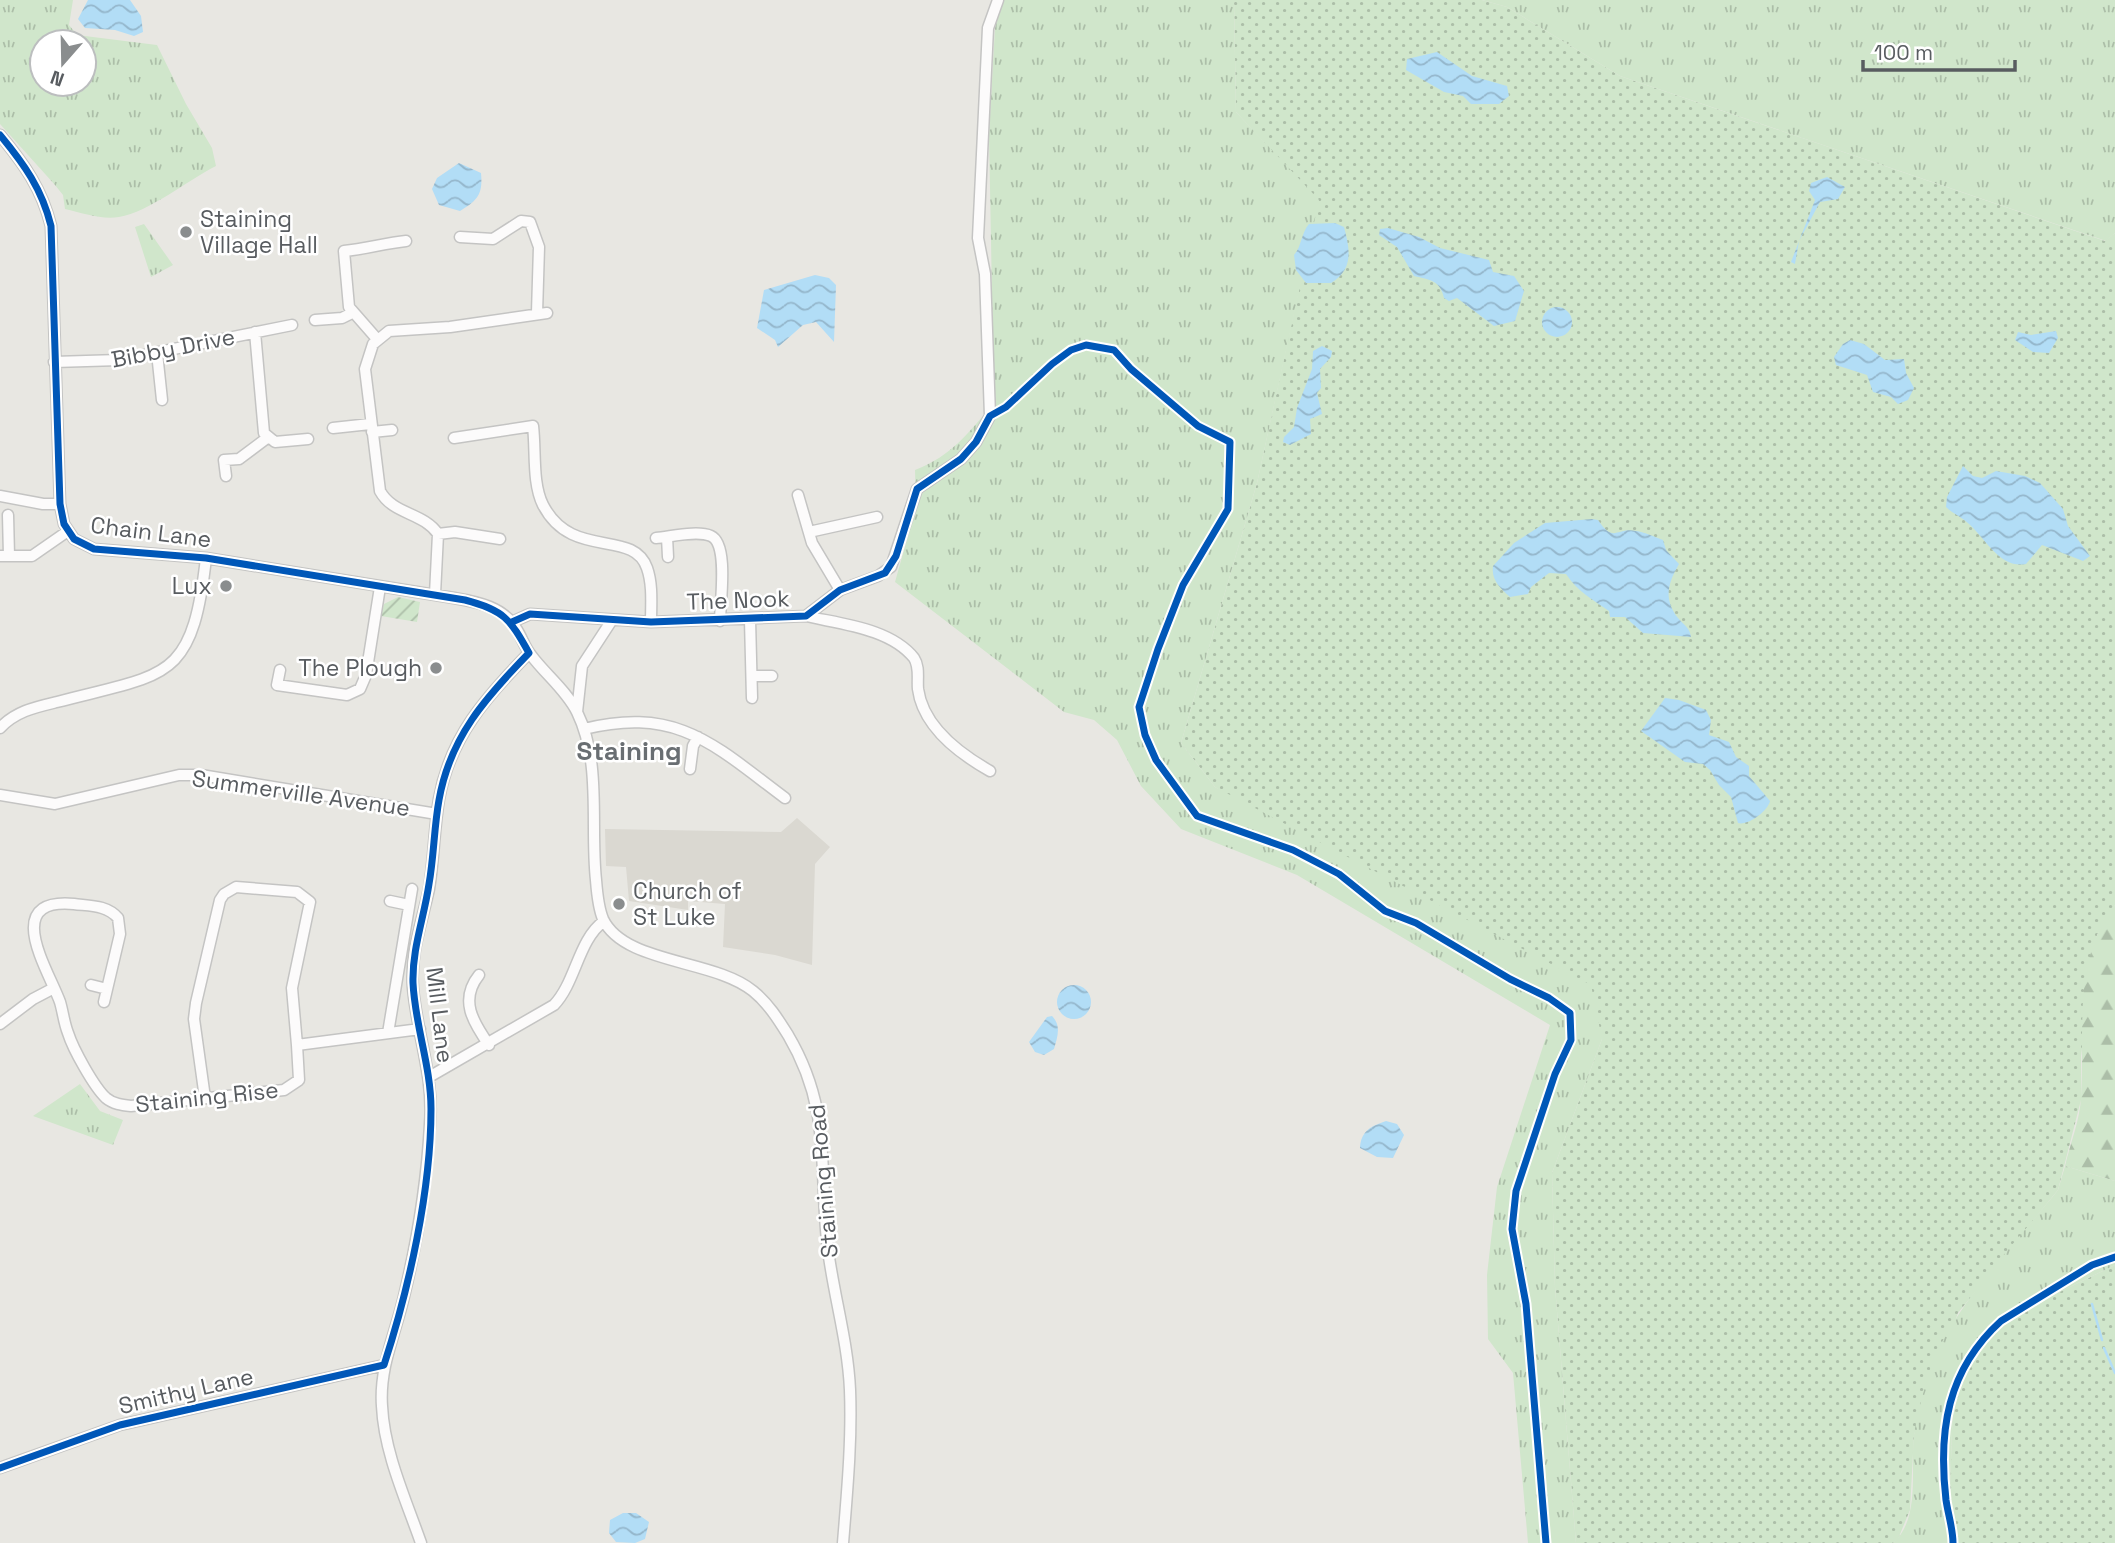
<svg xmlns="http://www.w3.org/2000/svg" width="2115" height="1543" font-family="'Space Grotesk',sans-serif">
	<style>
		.education { fill: #dad8d1 }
		.grass { fill: url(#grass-dots) }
		.forest { fill: url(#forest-firs) }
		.park { fill: url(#park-tufts); fill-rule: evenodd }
		.garden { fill: url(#garden-furrows) }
		.water { fill: url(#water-waves) }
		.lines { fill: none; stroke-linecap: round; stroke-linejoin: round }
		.stream { stroke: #b2ddf6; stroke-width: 2.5 }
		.minor-casing { stroke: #c4c4c3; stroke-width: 13 }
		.minor { stroke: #fcfbfb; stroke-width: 10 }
		.cycleway-casing { stroke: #fff; stroke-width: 11 }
		.cycleway { stroke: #0057b8; stroke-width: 7 }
		.poi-dot { fill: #8a8d8e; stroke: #fff; stroke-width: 2.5 }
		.labels { text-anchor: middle; stroke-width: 5; stroke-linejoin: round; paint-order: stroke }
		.poi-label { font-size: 23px; fill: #585c60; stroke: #fff; text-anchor: start }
		.street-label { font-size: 23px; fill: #585c60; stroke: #fff }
		.quarter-label { font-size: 26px; font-weight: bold; fill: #696e72; stroke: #fff }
	</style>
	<defs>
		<pattern id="grass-dots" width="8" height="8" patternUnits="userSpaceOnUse" patternTransform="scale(1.75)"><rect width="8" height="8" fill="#d0e6cb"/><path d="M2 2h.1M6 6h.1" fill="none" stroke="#acbea8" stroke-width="1.8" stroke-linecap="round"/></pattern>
		<pattern id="forest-firs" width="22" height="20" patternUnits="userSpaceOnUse" patternTransform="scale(1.75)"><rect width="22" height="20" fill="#d0e6cb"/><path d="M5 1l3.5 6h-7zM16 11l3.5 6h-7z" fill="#acbea8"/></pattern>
		<pattern id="park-tufts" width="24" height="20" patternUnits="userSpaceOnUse" patternTransform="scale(1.75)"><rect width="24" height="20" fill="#d0e6cb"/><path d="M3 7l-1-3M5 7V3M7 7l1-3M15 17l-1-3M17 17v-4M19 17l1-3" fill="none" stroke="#acbea8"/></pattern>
		<pattern id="garden-furrows" width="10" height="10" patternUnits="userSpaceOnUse" patternTransform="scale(1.75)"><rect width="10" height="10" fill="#d0e6cb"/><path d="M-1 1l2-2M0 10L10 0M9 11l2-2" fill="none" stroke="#acbea8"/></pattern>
		<pattern id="water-waves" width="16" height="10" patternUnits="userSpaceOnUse" patternTransform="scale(1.75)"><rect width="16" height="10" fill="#b2ddf6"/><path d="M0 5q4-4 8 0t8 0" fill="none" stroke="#94b6cb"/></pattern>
	</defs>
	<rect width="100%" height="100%" fill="#e8e7e2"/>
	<path class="education" d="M797,818L830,847L815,864L812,965L775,955L723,947L725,904L688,901V910L629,901L626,867L606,866L605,829L781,832Z"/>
	<path class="grass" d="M1234,0H1482L1507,7L1620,76L2105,241L2115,233V905L2097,935L2081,1056V1100L2058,1190L1958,1313L1914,1435L1910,1510L1898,1539L1893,1543H1576L1555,1287L1552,1173L1602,1039L1215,787L1181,743L1257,483L1318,201L1236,112Z
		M2115,1265V1543H1948L1954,1375L1994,1324Z"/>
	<path class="forest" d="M2115,905V1181L2065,1166C2070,1144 2080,1120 2081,1097C2085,1033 2072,959 2115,905Z"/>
	<path class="park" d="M0,0H73L69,25L77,35L157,45L186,104L212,148L216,166C188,180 149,212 119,217C102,220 82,213 65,209L63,195L55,185L0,124ZM42,42H84V84H42Z
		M1003,0H1234L1236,112L1319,200L1257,483L1181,743L1215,787L1591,985L1602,1039L1552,1173L1555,1287L1576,1543H1528L1513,1373L1488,1339L1487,1275L1497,1187L1550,1025L1297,875L1181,829L1141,786L1117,740L1094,720L1064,712L895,582L916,507L915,470C952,456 969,432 994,403L989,134L995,28Z
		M1482,0H2115V233L2106,241L1620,76L1507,7Z
		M144,224L173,265L151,277L135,227Z
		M80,1084L100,1111L123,1120L113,1145L33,1116Z
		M2065,1166L2115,1181V1265L1994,1324L1954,1375L1948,1543H1893C1921,1519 1910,1467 1914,1435C1917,1415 1923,1393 1929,1373C1947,1313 2018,1240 2058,1190Z"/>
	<path class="garden" d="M398,597L420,602L417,622L381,616L384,604Z"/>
	<path class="water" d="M88,0H130L141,16L143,32L134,36L115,30L85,28L78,19Z
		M1437,52L1472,76L1507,86L1509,96L1499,104H1471L1463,96L1444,92L1406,70L1407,59Z
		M459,163L481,173C483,194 478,200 460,211L439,205L432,189L437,178Z
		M1827,177L1845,187L1838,199L1820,202L1799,241L1795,264L1791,262L1815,200L1809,191L1811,183Z
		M1335,223L1344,227C1350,249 1354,269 1331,283H1306L1296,270L1294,255C1302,246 1301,233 1309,224Z
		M1388,228L1419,237L1440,248L1489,260L1493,272L1514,276L1524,291L1515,321L1494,326L1457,298L1449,301L1444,298C1440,280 1430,280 1414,276L1397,247L1379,235L1380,229Z
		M815,275L829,278L836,285L834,342L816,322L803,325L778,347L775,340L757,328L764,290Z
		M1542 322a15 15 0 1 1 30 0a15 15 0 1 1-30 0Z
		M2056,331L2058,338L2049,353L2033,352L2015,340L2018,332L2031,335Z
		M1850,340L1864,344L1885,360L1904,359L1906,373L1914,388L1908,400L1898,404L1891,397L1873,392L1867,375L1836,365L1834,357L1843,344Z
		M1322,346L1332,351L1331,357L1320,369L1321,388L1317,393L1322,414L1310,419L1311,434L1290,445L1283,442L1284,437L1294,427L1297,408L1312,369L1313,351Z
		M1963,466L1973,476L1982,478L1996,471L2025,476L2040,483L2063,509L2068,526L2090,556L2083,561L2042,545L2026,564C2000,569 1986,539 1969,524C1962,517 1953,514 1946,507L1947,497Z
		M1592,519L1598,520C1614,544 1616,527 1636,531C1645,532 1654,537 1663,540L1666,550L1679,564C1668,583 1663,599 1678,618C1684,625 1690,628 1691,637L1643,633L1625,617H1610L1609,611C1592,599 1578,592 1566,574L1549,573L1531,587L1528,594L1510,597C1500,588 1491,580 1493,566L1514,543L1545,523Z
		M1665,698L1679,700L1706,710L1711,720L1709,735L1729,742L1736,757L1749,766V776L1770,801C1768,811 1748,826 1738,823L1731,797L1719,785L1710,770L1703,764L1685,762L1641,731Z
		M1057 1002a17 17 0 1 1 34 0a17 17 0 1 1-34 0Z
		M1052,1016C1062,1026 1057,1038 1054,1049L1044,1055L1035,1052L1029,1042L1047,1017Z
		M1386,1121L1397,1124L1404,1135L1393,1158L1377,1157L1360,1148C1361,1131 1371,1126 1386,1121Z
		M623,1513H636L649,1522L645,1539L635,1543L616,1542L609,1533L610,1520Z"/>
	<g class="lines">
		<path class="stream" d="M2092,1304L2102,1340
			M2104,1348L2115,1373"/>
		<g class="minor-casing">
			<path id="minor" d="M0,135C24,164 42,189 51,226L60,504L64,524L74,539L94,549L206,558L454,598C478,602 504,607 517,630C522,638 525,648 531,655C545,674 566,690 577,712C602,763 590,826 596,880C597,893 598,907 603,919C624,964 714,959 753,991C768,1003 778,1019 788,1035C833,1111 818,1169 828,1250C834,1296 848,1343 850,1390C852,1441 847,1493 843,1543
				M460,237L493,239L521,221L530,222L539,247L537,313
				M315,320L342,318L352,313
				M255,332L264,433L275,442L308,439
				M377,339L349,307L344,251C366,249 385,243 406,241
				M157,353L162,400
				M54,362L119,360L292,325
				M333,428L370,424
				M372,432L392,430
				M454,438L533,426C536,451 532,483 543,505C572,561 633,528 647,568C653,585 651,605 651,622
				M226,476L224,460L239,459L267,438
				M798,495L812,543L840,590
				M0,496L43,504H60
				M8,515L9,556
				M809,532L877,517
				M438,534C423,512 393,515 380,491L365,369L373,344L389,331L450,327L547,313
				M667,537L668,557
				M656,538C670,537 697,530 711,536C729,544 720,603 720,621
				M0,556H32L68,531
				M435,594L438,534L455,532L500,539
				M806,616C840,624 890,628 914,658C920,667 917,679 918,689C923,727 960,754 990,771
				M750,620L752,698
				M512,622L530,614L651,622L806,616L840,590L878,576L891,567L917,489L961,459L976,442L990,416L985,274L978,238L988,28L998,0
				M280,670L277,685L347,695L360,689L366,675L380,587
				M753,676H772
				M577,712L582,666L612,620
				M0,728C16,711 36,707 57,702C168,673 192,682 206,558
				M584,729C678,706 714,745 785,798
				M690,769L693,746L698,737
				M0,795L55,804L179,775H201L437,814
				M390,901L409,905
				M479,975C459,1000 473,1022 489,1045
				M91,985L107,989
				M104,1002L120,934L118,918C107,905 90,906 74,904C0,897 49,971 60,1002C63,1012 64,1023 68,1033C73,1049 94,1087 106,1098C113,1104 122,1105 131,1106L284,1090L299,1080L297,1045L420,1029
				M0,1024L33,999L54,988
				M388,1033L412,889
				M429,1077L554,1005C576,982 578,940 604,921
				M205,1098L194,1019L196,1003L220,900L224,894L236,887L297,892L310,902L292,988L297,1045
				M0,1468L120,1425L384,1365
				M421,1543C406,1500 384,1452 382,1406C379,1366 397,1330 405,1292C418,1237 427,1180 430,1124C434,1077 417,1034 413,988C410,953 422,922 429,889C434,859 434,829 439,799C450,737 486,697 529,653"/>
		</g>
		<use href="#minor" class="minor"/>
		<g class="cycleway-casing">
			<path id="cycleway" d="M0,135C24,164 42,189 51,226L60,504L64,524L74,539L94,549L206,558L465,600C504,610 510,619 529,653C486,697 450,737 439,800C434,827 434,856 429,884C424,918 412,949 413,983C415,1026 431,1066 431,1109C431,1191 409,1288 384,1365L120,1425L0,1468
				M512,622L530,614L651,622L806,616L840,590L885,573L896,556L917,489L961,459L976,442L990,416L1006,407L1052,364L1071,350L1086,345L1114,350L1131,369L1198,426L1230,442L1228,509L1183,585L1158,649L1139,707L1145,735L1156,760L1197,816L1293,850L1339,874L1385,911L1416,923L1510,979L1549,998L1570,1013L1571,1040L1555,1074L1516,1191L1512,1229L1526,1304L1546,1543
				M1953,1543C1953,1529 1948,1514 1946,1500C1938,1431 1947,1370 2001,1321L2092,1265L2115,1257"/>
		</g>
		<use href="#cycleway" class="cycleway"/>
	</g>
	<g class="poi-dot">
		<circle cx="186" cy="232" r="7"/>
		<circle cx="226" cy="586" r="7"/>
		<circle cx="436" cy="668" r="7"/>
		<circle cx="619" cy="904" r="7"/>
	</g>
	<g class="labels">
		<g class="poi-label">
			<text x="200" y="227">Staining<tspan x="200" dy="26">Village Hall</tspan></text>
			<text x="212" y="594" text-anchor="end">Lux</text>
			<text x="422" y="676" text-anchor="end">The Plough</text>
			<text x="633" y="899">Church of<tspan x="633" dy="26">St Luke</tspan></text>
		</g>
		<g class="street-label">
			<text transform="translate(173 348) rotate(-11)" y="8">Bibby Drive</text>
			<text transform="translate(151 532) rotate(7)" y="8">Chain Lane</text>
			<text transform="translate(738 600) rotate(-2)" y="8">The Nook</text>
			<text transform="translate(301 793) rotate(8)" y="8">Summerville Avenue</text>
			<text transform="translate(440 1015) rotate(83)" y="8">Mill Lane</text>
			<text transform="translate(207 1097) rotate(-6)" y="8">Staining Rise</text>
			<text transform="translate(823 1181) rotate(-95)" y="8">Staining Road</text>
			<text transform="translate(186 1391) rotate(-13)" y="8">Smithy Lane</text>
		</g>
		<g class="quarter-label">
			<text x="629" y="760">Staining</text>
		</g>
	</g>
	<g transform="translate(63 63) rotate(200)"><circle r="33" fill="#ffffff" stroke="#bcbebf" stroke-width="2"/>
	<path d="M0-5L12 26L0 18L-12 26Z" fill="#8a8d8e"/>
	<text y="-10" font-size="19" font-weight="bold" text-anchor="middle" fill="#585c60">N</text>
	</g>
	<path d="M1863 60v10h152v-10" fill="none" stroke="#585c60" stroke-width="3.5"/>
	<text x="1874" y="60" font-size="21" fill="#585c60" stroke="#ffffff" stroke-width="5" paint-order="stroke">100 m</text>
</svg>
